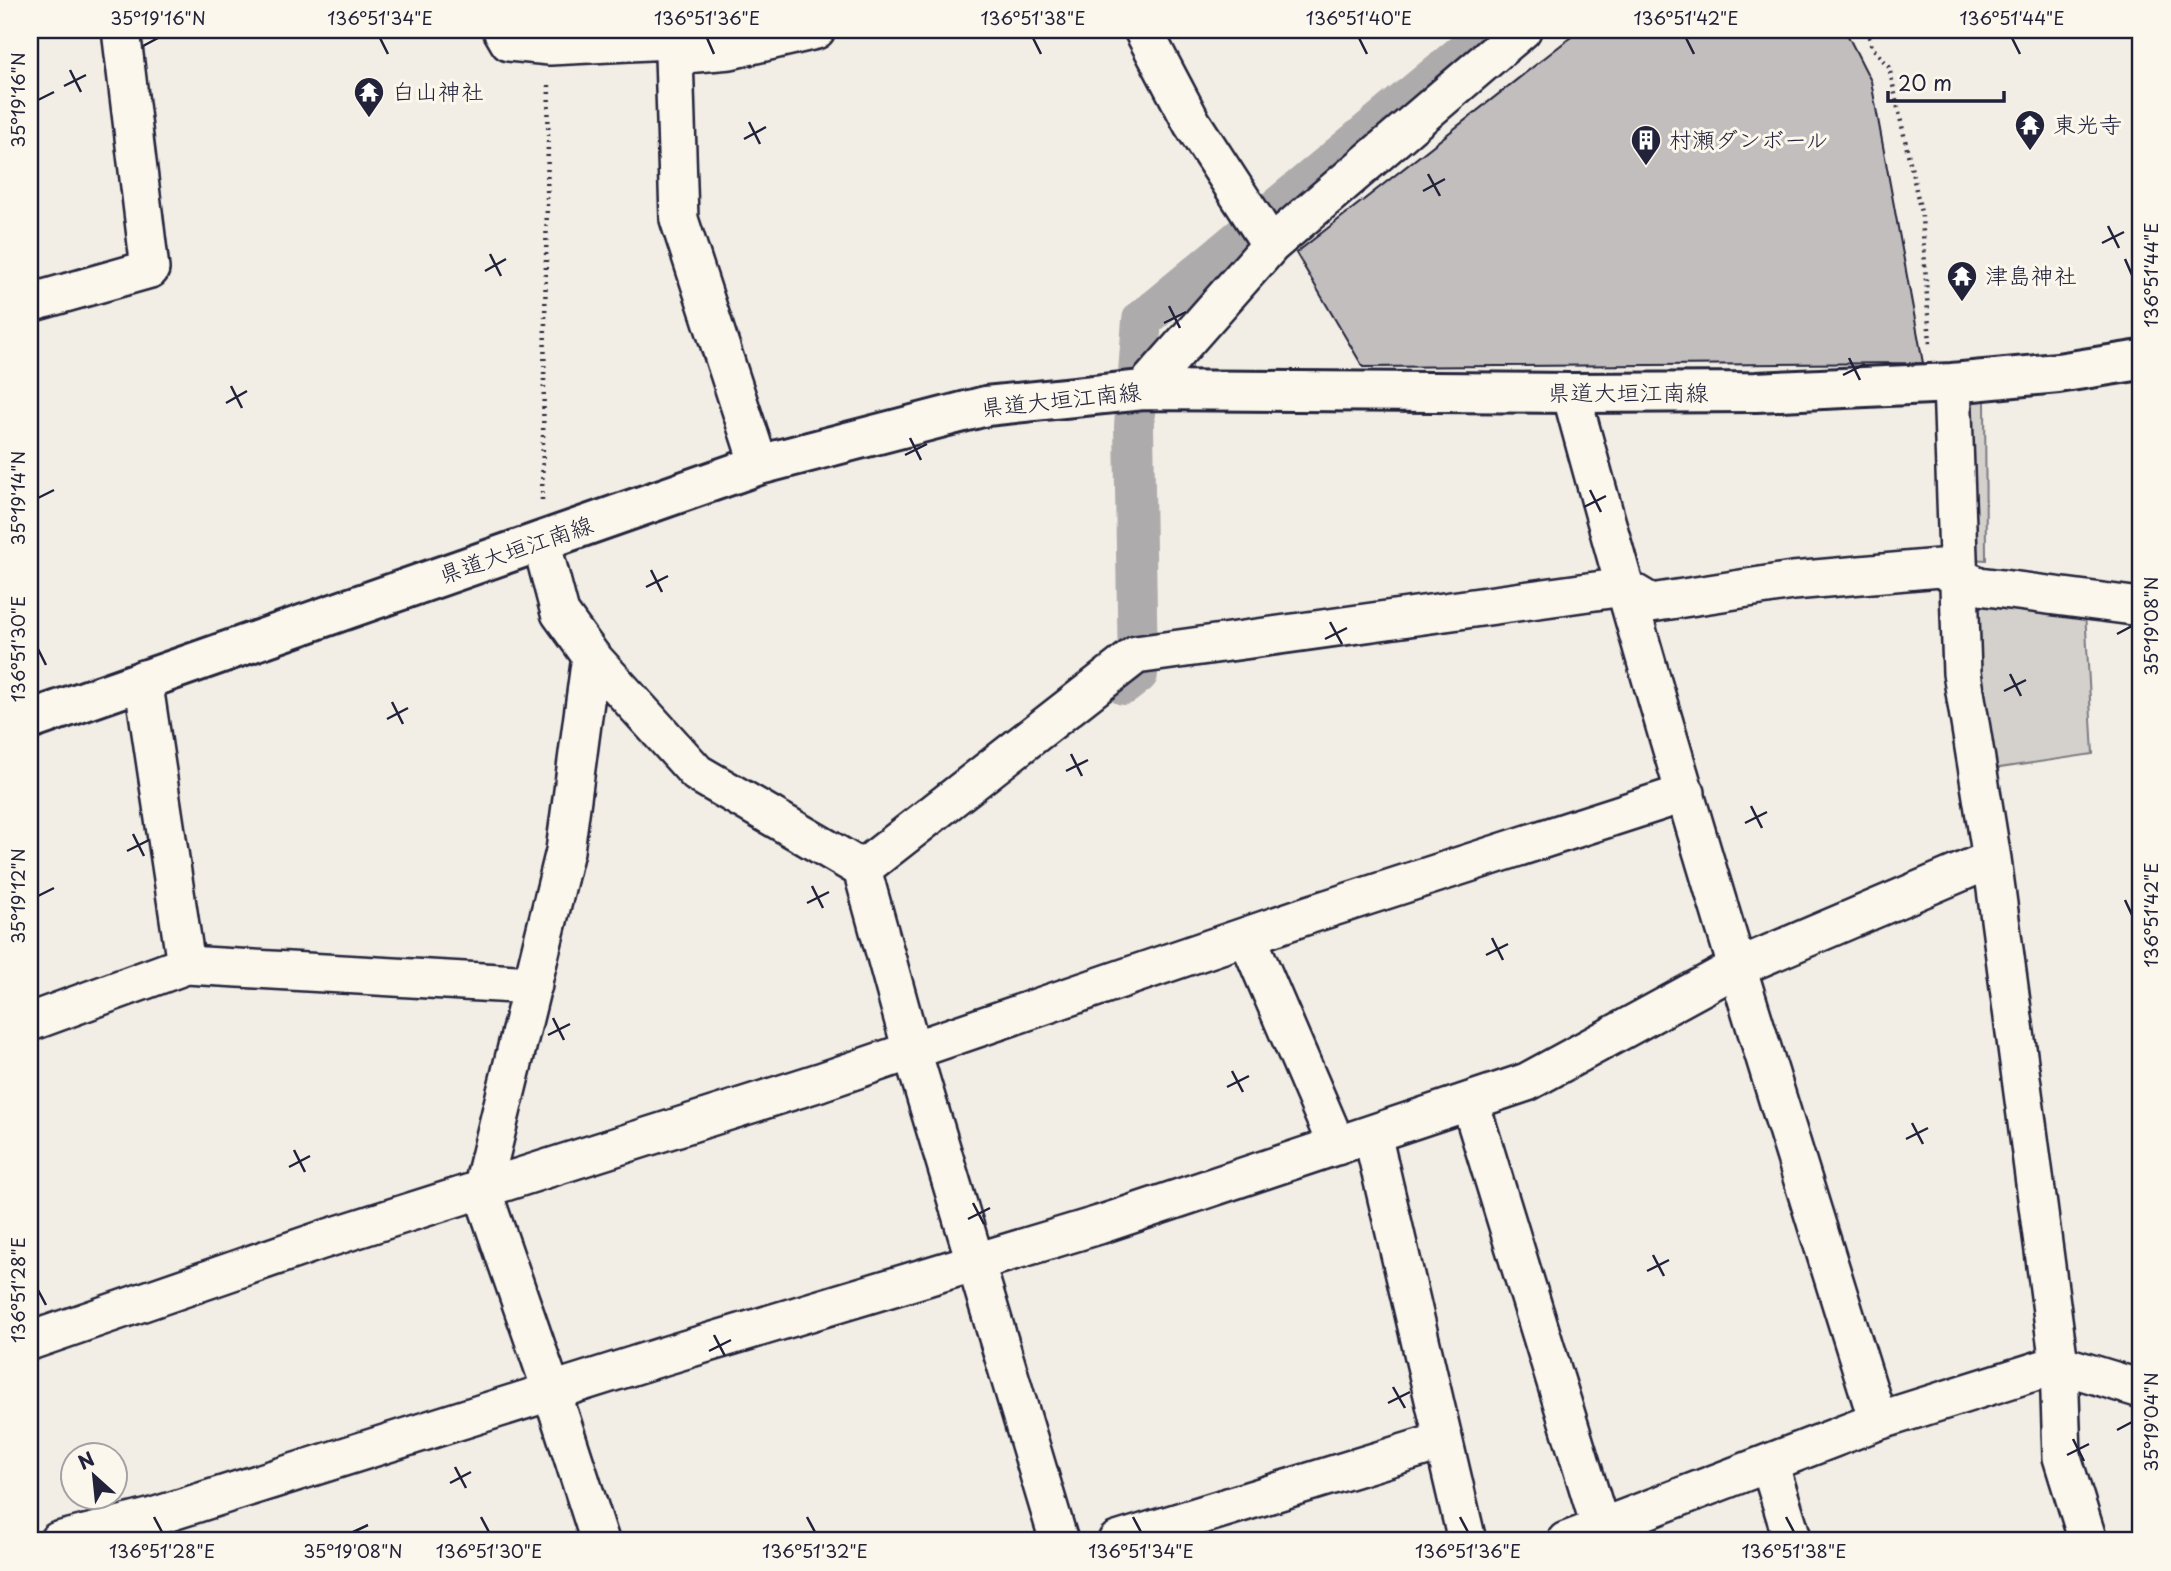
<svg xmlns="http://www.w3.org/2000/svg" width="2171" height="1571" font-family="'Playpen Sans','Klee One',sans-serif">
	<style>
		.green { fill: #d4d1cc; stroke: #7b7a84; stroke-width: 2 }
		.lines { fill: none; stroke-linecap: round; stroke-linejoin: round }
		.canal { stroke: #aeabad; stroke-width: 40 }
		.building { fill: #c2bebe; stroke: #22223b; stroke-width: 2 }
		.minor-casing { stroke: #22223b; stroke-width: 42 }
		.secondary-casing { stroke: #22223b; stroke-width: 44 }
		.path { stroke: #22223b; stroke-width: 4.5; stroke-dasharray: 2 5; stroke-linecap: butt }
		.minor { stroke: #fbf7ec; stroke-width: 37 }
		.secondary { stroke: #fbf7ec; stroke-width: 38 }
		.ticks { fill: none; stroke: #22223b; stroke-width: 2.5 }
		.labels { text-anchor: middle; stroke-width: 6; stroke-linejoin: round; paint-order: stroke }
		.poi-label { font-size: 23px; fill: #22223b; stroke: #fbf7ec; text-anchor: start }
		.street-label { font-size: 23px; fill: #22223b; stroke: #fbf7ec }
		.neatline { fill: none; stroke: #22223b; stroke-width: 2.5 }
		.ticks-label { font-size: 18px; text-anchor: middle; fill: #22223b }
	</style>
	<rect width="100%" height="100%" fill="#f2eee5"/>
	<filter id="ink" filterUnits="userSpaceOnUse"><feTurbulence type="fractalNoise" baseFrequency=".0143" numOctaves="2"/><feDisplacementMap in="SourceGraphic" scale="14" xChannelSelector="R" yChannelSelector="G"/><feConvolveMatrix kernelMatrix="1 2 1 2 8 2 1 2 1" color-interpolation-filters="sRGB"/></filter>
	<g filter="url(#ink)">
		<path class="green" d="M1985,399L1986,560L1969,559V403Z
			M1980,597L2085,611L2093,754L1986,770L1967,609Z"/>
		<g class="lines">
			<path class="canal" d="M1124,685L1138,674L1134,426L1142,320L1491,30"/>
		</g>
		<path class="building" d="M1580,30H1845L1871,81L1923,363L1363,367L1296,253Z"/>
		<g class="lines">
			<g class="minor-casing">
				<path id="minor" d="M502,30L509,42L550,46L669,40
					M668,30L674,55L679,219L759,465
					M1143,30L1192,123L1271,245
					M674,55L730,50L816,30
					M30,303L150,269L121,30
					M1952,383L1962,673L1992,859L2059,1364L2062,1457L2088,1541
					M1143,390L1271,245L1522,30
					M1571,393C1664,738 1771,1079 1878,1421
					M541,541L560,613L591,656L697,773L862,869
					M591,656L565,851L482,1190L552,1392L600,1541
					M143,679L186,965
					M1247,936L1337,1146
					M30,1022L186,965L533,985
					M1470,1102L1601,1529
					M1372,1134L1467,1541
					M30,1341L322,1240L820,1082L1308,915L1686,793
					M1769,1463L1793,1541
					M58,1541L153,1517L664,1356L1099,1225L1527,1082L1736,968L1992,859
					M1059,1541L912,1051L862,869L1136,655L1624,587L1651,603L1793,581L1939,568L1979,586L2141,607
					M1117,1541L1443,1441
					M1566,1541L1878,1421L2059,1364L2141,1389"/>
			</g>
			<g class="secondary-casing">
				<path id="secondary" d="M30,720L759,465L986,406L1143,390L1571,393L1756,392L1952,383L2058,373L2141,360"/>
			</g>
			<path class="path" d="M1867,30L1872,47L1889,67L1922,217L1930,345
				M542,500L549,81"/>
			<use href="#minor" class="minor"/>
			<use href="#secondary" class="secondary"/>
		</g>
	</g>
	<path class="ticks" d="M380,38L388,54M707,38L714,54M1033,38L1041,54M1359,38L1367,54M1686,38L1694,54M2012,38L2020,54M143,46L158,38M70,70L81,92M64,86L86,75M38,100L54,92M749,122L760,144M744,139L766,127M1428,174L1440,196M1423,191L1445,179M2108,226L2119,248M2102,243L2124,232M490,254L501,276M2125,259L2132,275M485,271L506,259M1169,306L1180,328M1164,323L1186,312M1849,358L1860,380M1843,375L1865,364M231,386L242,408M226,403L247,391M910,438L921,460M905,455L927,444M1590,490L1601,512M38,498L54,490M1584,507L1606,496M651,570L662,592M646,587L668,576M1330,622L1342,644M2117,634L2132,626M1325,639L1347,628M38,649L46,665M2010,674L2021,696M2004,691L2026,680M392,702L403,724M387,719L408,708M1071,754L1082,776M1066,771L1088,760M1751,806L1762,828M1745,823L1767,812M133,834L144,856M127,851L149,840M812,886L823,908M38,896L54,888M2125,900L2132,915M807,903L829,892M1492,938L1503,960M1486,955L1508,944M553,1018L564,1040M548,1035L570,1024M1232,1071L1243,1092M1227,1087L1249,1076M1912,1123L1923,1144M1906,1139L1928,1128M294,1150L305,1172M289,1167L310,1156M973,1203L984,1224M968,1219L990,1208M1653,1255L1664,1276M1647,1271L1669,1260M38,1290L46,1305M714,1335L725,1356M709,1351L731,1340M1393,1387L1405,1408M1388,1403L1410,1392M2117,1430L2132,1422M2073,1439L2084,1461M2067,1455L2089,1444M455,1467L466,1488M450,1483L471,1472M154,1517L162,1532M481,1517L489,1532M807,1517L815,1532M1133,1517L1141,1532M1460,1517L1468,1532M1786,1517L1794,1532M353,1532L368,1525"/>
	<defs>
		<g id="temple-pin" transform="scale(1.575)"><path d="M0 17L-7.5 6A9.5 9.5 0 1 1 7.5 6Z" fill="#22223b" stroke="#fbf7ec"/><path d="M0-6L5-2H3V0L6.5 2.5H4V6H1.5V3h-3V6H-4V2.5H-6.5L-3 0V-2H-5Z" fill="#fff"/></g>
		<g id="building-pin" transform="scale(1.575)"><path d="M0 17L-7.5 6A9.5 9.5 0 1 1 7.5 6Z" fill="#22223b" stroke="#fbf7ec"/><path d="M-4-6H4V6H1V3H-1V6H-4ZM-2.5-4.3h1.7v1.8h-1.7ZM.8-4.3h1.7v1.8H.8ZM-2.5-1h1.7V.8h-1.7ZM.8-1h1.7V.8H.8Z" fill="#fff"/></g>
	</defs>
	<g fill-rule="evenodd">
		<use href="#temple-pin" x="369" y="92"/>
		<use href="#temple-pin" x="2030" y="125"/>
		<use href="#building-pin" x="1646" y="140"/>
		<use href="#temple-pin" x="1962" y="276"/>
	</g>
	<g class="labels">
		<g class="poi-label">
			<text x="392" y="100">白山神社</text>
			<text x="2053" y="133">東光寺</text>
			<text x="1669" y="148">村瀬ダンボール</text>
			<text x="1985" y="284">津島神社</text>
		</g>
		<g class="street-label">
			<text x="1628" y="401">県道大垣江南線</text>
			<text transform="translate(1061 400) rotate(-6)" y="8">県道大垣江南線</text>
			<text transform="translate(516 550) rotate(-19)" y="8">県道大垣江南線</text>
		</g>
	</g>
	<rect width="2171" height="1571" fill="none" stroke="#fbf7ec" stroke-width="77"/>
	<g transform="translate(94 1476) rotate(333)"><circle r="33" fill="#fbf7ec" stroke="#a4a2a5" stroke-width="2"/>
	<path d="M0-5L12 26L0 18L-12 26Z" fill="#22223b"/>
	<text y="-10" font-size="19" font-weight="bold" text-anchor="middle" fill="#22223b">N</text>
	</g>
	<path d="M1888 91v10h116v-10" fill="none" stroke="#22223b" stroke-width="3.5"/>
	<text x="1898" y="91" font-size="21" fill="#22223b" stroke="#fbf7ec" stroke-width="5" paint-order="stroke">20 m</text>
	<rect x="38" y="38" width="2094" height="1494" class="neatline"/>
	<g class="ticks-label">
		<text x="158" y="25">35°19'16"N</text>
		<text x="380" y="25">136°51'34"E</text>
		<text x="707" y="25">136°51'36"E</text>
		<text x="1033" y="25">136°51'38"E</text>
		<text x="1359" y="25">136°51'40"E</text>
		<text x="1686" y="25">136°51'42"E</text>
		<text x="2012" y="25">136°51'44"E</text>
		<text transform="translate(19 100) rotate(-90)" y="6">35°19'16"N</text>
		<text transform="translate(2152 275) rotate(-90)" y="6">136°51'44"E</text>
		<text transform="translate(19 498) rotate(-90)" y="6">35°19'14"N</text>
		<text transform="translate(2152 626) rotate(-90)" y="6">35°19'08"N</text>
		<text transform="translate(19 649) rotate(-90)" y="6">136°51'30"E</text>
		<text transform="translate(19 896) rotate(-90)" y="6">35°19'12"N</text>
		<text transform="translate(2152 915) rotate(-90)" y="6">136°51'42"E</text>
		<text transform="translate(19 1290) rotate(-90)" y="6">136°51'28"E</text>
		<text transform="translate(2152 1422) rotate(-90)" y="6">35°19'04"N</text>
		<text x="162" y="1558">136°51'28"E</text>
		<text x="353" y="1558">35°19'08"N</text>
		<text x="489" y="1558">136°51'30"E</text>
		<text x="815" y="1558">136°51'32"E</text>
		<text x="1141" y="1558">136°51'34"E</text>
		<text x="1468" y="1558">136°51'36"E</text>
		<text x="1794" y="1558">136°51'38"E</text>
	</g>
</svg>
